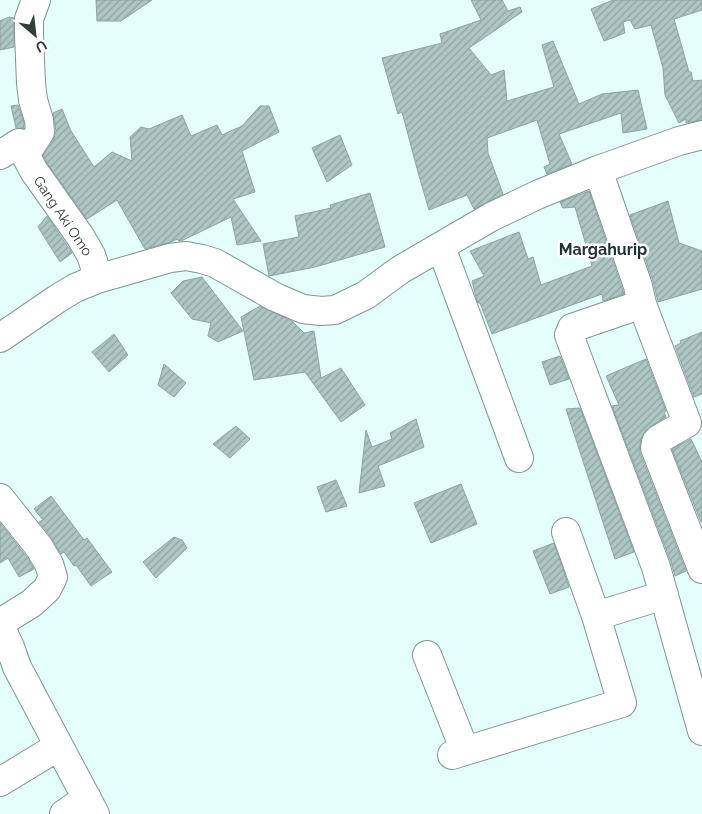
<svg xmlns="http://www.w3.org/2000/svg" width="702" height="814" font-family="Raleway,sans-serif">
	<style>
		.building { fill: url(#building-hatch); stroke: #8ca4a1 }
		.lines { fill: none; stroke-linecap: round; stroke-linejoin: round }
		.minor-casing { stroke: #7e9693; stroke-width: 30 }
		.minor { stroke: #fff; stroke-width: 28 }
		.labels { text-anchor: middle; stroke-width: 5; stroke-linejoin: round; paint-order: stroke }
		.street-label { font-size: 14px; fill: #323c3b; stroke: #fff }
		.quarter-label { font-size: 16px; font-weight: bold; fill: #1e3330; stroke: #fff }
	</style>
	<defs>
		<pattern id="building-hatch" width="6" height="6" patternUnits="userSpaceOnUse" patternTransform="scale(1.25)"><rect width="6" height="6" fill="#aec7c4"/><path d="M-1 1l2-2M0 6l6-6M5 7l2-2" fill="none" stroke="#8ea3a0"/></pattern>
	</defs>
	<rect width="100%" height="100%" fill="#e4fefb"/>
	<path class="building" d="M96,0H152L121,21H97Z
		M471,0H502L508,11L520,7L522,12L469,48L491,75L504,70L507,101L554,87L542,45L553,41L579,104L602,94L638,90L647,129L623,133L621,113L559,134L572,164L547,174L544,167L550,164L537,120L487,138L488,153L503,194L474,209L467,195L429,210L418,172L402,112L398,114L382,58L442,43L440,34L481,20Z
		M613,0H702V10L674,19L689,72H691L693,81L702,80V120L686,123V119L679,123L665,95L663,68L651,25L635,29L630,20L623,22L625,33L604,41L591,9Z
		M9,17L14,18V47L0,50V21Z
		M18,105L24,123V129L16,128L11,106Z
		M260,106H269L279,132L242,151L255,192L233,199L261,241L237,245L231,217L181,241H179L177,239L171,242L145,249L117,200L87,219L47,163L43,155L53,141L56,131L53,113L62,109L71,131L94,167L112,152L132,161L130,137L141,127L149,129L182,115L191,136L217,125L222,135L242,126Z
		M340,135L352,165L327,182L312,148Z
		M589,191L624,294L603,301L602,294L492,334L480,303H478L476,297L472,281L484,276L470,251L519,232L528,259L533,257L541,285L592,266L575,207L563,208L560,202Z
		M370,193L385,247L315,267L269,276L263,244L299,237L295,216L331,208L330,205Z
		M668,201L679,243L702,251V289L658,302L653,281L630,215Z
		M47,216L72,253L60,262L38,227Z
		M202,277L243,331L218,342L208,336L211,323L192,319L171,293L183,281Z
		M260,306L292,321L304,333L314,331L321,378L341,368L365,405L341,422L305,372L254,380L241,317Z
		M702,332V394L694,397L675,346L681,343L680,341Z
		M114,334L128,355L109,372L92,352Z
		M560,356L569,379L550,385L542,362Z
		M646,359L666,411L664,412L666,417L651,426L645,431L641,439L640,446V453L686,571L675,576L671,562L612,406L619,405L606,376Z
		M164,364L186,383L174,397L158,385Z
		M580,408L634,552L615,559L566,409Z
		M416,419L424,447L378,466L385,486L359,493L366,430L372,447L392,439L390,433Z
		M236,426L250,439L230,458L213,444Z
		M691,439L702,462V522H701L672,449Z
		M336,480L347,506L326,512L317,487Z
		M461,484L477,524L431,543L414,503Z
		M51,496L84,540L87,538L112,572L91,586L76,565L74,566L64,552L61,554L51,537L39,522L43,520L34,509Z
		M0,523L26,556L34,569L19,577L8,558L0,563Z
		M174,537L182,540L187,548L156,578L143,562Z
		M554,543L569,587L550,594L533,551Z"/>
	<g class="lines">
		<g class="minor-casing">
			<path id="minor" d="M0,155L19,143L34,171L80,236L91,255L94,264L97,279
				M25,155L40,132L39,120L33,100L31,83L29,35V19L36,0
				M598,170L638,286L642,304L687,423L659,439L656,442L655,448L702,569
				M441,247L519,458
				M642,304L572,328L569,335L656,567L702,731
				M0,338L57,299L75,288L97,279L170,258L186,256L202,259L215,263L275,297L303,309L321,311L335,310L366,295L400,270L491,217L537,195L598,170L679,141L702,135
				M0,498L39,547L49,564L53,577L47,589L32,603L0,623
				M566,532L596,616
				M0,626L10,647L17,667L95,814
				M427,655L465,751
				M452,755L622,703L596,616L664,595
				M0,782L59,746
				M64,814L87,798"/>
		</g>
		<use href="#minor" class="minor"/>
	</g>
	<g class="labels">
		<g class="street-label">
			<text transform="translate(63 216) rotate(56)" y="5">Gang Aki Omo</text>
		</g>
		<g class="quarter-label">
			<text x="603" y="255">Margahurip</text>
		</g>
	</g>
	<g transform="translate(35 35) rotate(152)" stroke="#ffffff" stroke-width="4" paint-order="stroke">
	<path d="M0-4L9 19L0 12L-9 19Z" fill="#323c3b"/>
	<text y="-8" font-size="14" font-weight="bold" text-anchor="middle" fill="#323c3b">U</text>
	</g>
</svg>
